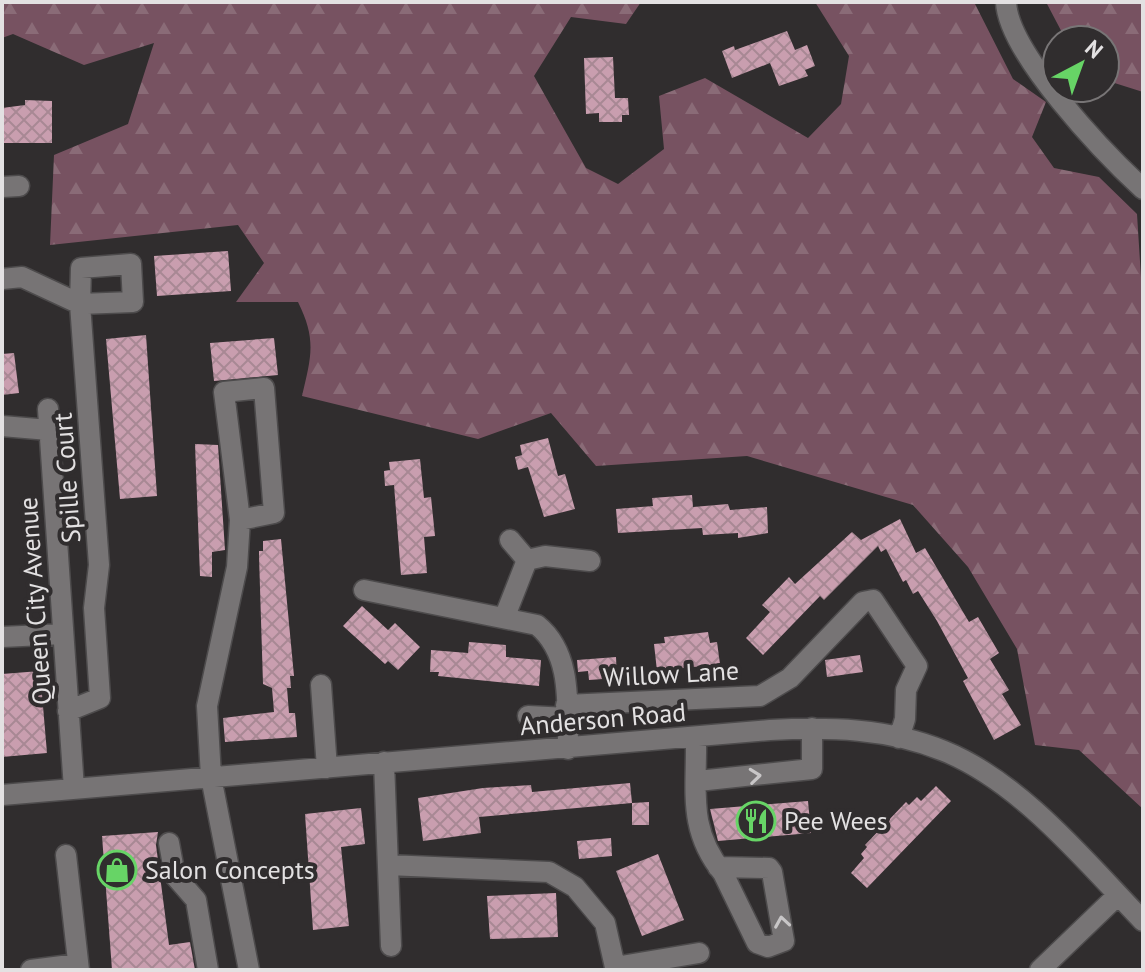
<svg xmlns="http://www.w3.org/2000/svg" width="1145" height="972" font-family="'PT Sans',sans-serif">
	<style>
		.forest { fill: url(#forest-firs) }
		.building { fill: url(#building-cross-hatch) }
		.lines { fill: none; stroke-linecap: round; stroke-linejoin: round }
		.minor-casing { stroke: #4d4b4c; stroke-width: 23 }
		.minor { stroke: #777475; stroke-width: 20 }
		.oneway { stroke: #c8c6c7 }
		.labels { text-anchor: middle; stroke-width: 8; stroke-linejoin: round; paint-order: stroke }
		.street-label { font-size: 26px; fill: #e3e1e2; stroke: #302d2e }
		.poi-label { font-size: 26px; fill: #e3e1e2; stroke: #302d2e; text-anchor: start }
	</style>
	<defs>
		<pattern id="forest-firs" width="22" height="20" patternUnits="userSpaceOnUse" patternTransform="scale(2)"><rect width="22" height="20" fill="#775261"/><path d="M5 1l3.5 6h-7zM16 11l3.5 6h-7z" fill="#8a6b77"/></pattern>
		<pattern id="building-cross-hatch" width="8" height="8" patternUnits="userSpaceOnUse" patternTransform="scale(2)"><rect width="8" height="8" fill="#c99eaf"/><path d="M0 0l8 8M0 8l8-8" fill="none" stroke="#a88894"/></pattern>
	</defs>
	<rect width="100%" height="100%" fill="#302d2e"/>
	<path class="forest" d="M2,2H641L626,24L571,17L534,76L586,168L618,184L664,149L659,96L705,78L808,138L841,104L849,56L815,2H974L1013,79L1046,102L1032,137L1054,168L1099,177L1137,214L1143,309V809L1079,750L1035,745L1017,649L968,567L913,505L747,456L596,466L551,413L478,439L302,396C311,357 317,340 298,302H236L264,263L238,225L50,245L54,155L128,124L154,43L84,65L13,34L2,38Z
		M1046,2H1143V92L1105,80V40H1066Z"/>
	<path class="building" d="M787,31L795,50L807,45L815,66L805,70L808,76L779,86L770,63L732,78L722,51L734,46L735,50Z
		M613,57L615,98H628L629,115H622V122H599V113L586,114L584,58Z
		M25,100L52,101V143H2V108L25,105Z
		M228,251L231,291L157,296L154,256Z
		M146,335L157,496L120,499L106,339Z
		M274,338L278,375L214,381L210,343Z
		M14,353L19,393L2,395V354Z
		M548,438L558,476L565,474L575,509L544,517L528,467L518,470L515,457L522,455L520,445Z
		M195,444L218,445L225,550L212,552V577L200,576Z
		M420,459L424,498L431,497L435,536L424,537L427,573L401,575L394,485L385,486L384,471L390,470L389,462Z
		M692,495L693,507L728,504L730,510L767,507L768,533L738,538V533L703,535L702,528L618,533L616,509L653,506L652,498Z
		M900,519L916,553L925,548L969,622L978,617L999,653L990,659L1009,690L1002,694L1021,725L994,740L963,681L968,678L937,621L918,591L913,594L906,580L903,582L886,549L881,552L878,546L824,600L820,596L763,655L746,638L770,612L762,605L789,577L795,584L852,532L861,540Z
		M281,539L294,676H290L291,688H287L289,713H295L297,737L225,742L223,718L274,712L272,688L263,684L259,556V551H263V541Z
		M362,606L388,630L395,623L420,647L398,670L388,661L385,664L343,626Z
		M708,632L710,643L717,642L720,664L657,671L654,644L665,643L664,637Z
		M469,642L506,645V657L541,660L539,686L438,676L439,672H430L431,650L468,653Z
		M860,655L863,672L827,677L825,660Z
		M616,657L617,678L589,680L588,671L578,672L577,660Z
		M40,671L47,753L2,757V674Z
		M630,783L632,803L479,817L481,833L423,841L418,798L483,788L531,785L532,792Z
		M936,786L951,801L867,888L851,873L864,858L861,854L867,847L865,845L906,802L909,805L917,797L921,801Z
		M808,801L811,833L718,841L710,809Z
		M649,802V825H632V803Z
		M361,808L365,844L341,847L349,926L313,930L305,814Z
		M158,832L156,845L169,945L190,942L195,970H112L102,836Z
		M611,838L612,856L579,859L577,841Z
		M658,854L684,920L642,936L616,871Z
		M556,893L558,937L490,939L487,896Z"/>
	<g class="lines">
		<g class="minor-casing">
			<path id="minor" d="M1006,2C1008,53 1105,154 1143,189
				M2,187L19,186
				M2,279L22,277L80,304L133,302L131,264L81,268L80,304L99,565L94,608L100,698L68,711
				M48,409L74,789
				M2,426L49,430
				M240,520L224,392L264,388L274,513L240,520L237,567L207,706L211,777L249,970
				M510,540L527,560
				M364,590L537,625C573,654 567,706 568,749
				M505,616L527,560L545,556L590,561
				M2,637L63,634
				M321,685L327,768
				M566,705L760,696L790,678L863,602L873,600L917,666L906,690L905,719L899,738
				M528,716L568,718
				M696,737C697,790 687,829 723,873L757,943L768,947L784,941L772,872L769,868L718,867
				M384,762L391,946
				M698,781L812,769V728
				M2,795L770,730C829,727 888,728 944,751C1021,782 1086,862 1143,921
				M169,843L175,876L196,900L208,970
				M66,855L79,970
				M388,865L549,872L575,887L605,923L615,967L699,953
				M31,970L78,964
				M1040,970L1118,895"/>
		</g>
		<use href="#minor" class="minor"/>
	</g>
	<defs><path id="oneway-chevron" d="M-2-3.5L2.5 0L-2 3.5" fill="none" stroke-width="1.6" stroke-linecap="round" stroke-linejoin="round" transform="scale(2)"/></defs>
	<g class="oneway">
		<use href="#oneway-chevron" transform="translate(755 776) rotate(-6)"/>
		<use href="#oneway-chevron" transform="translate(782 922) rotate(-99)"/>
	</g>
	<defs>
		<g id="restaurant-ring" transform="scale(2)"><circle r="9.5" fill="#302d2e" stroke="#67d466" stroke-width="1.5"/><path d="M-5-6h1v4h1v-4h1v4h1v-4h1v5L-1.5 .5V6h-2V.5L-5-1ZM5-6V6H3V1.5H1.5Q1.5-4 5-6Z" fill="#67d466"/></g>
		<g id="shop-ring" transform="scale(2)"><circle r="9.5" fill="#302d2e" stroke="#67d466" stroke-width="1.5"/><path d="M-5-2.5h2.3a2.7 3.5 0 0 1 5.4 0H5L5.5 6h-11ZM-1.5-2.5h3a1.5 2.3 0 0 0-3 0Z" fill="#67d466"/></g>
	</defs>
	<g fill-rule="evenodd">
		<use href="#restaurant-ring" x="756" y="821"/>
		<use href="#shop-ring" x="117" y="870"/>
	</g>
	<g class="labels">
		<g class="street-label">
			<text transform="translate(67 478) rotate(-94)" y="9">Spille Court</text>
			<text transform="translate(35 601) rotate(-94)" y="9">Queen City Avenue</text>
			<text transform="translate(671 674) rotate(-3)" y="9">Willow Lane</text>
			<text transform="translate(603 719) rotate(-5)" y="9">Anderson Road</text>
		</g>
		<g class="poi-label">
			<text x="784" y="830">Pee Wees</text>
			<text x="145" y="879">Salon Concepts</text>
		</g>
	</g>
	<rect width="1145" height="972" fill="none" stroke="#e3e1e2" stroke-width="8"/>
	<g transform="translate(1081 64) rotate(41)"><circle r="38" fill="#302d2e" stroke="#787576" stroke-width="2"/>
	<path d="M0-6L14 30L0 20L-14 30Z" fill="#67d466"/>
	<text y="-12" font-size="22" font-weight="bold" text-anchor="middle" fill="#e3e1e2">N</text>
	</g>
</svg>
